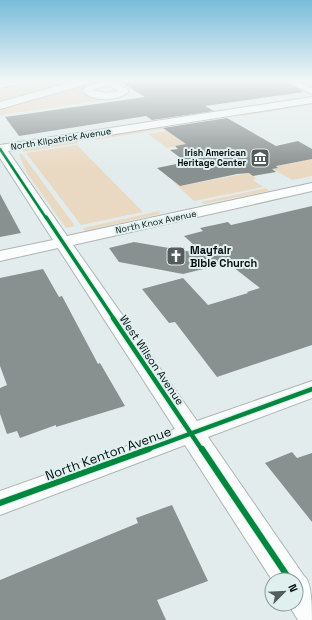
<svg xmlns="http://www.w3.org/2000/svg" width="312" height="620" font-family="'Space Grotesk',sans-serif">
	<style>
		.green { fill: #ead9c2 }
		.building { fill: #899090 }
		.lines { fill: none; stroke-linecap: round; stroke-linejoin: round }
		.street-casing { stroke: #adb4b4; stroke-width: 2 }
		.highway-casing { stroke: #adb4b4; stroke-width: 2 }
		.street { fill: #fbfcfc; fill-rule: evenodd }
		.highway { fill: #fbfcfc; fill-rule: evenodd }
		.cycleway-far3-casing { stroke: #dff0ef; stroke-width: 4 }
		.cycleway-far2-casing { stroke: #dff0ef; stroke-width: 5.5 }
		.cycleway-far1-casing { stroke: #dff0ef; stroke-width: 7 }
		.cycleway-casing { stroke: #dff0ef; stroke-width: 8 }
		.cycleway-far3 { stroke: #00873e; stroke-width: 2.5 }
		.cycleway-far2 { stroke: #00873e; stroke-width: 3.5 }
		.cycleway-far1 { stroke: #00873e; stroke-width: 4.5 }
		.cycleway { stroke: #00873e; stroke-width: 6 }
		.labels { text-anchor: middle; stroke-width: 4; stroke-linejoin: round; paint-order: stroke }
		.far-street-label { font-size: 9px; fill: #080e0e; stroke: #dff0ef }
		.far-poi-label { font-size: 9px; font-weight: bold; fill: #080e0e; stroke: #dff0ef; text-anchor: end }
		.poi-label { font-size: 11px; font-weight: bold; fill: #080e0e; stroke: #dff0ef; text-anchor: start }
		.street-label { font-size: 11px; fill: #080e0e; stroke: #dff0ef }
		.near-street-label { font-size: 13px; fill: #080e0e; stroke: #dff0ef }
	</style>
	<rect width="100%" height="100%" fill="#e3ecec"/>
	<path class="green" d="M40,81H79L0,103V90Z
		M96,81H103L84,88L83,91L86,95L108,98L123,97L0,115L1,109Z
		M312,103V105L243,116L241,114Z
		M166,126L169,128L95,140L97,137Z
		M173,130L179,139L186,144L167,148L148,134Z
		M75,140L79,143L24,152L22,149Z
		M77,145L143,212L81,225L26,153Z
		M19,154H22L75,226L66,228L27,173Z
		M312,159V176L293,180L272,169L278,168L276,166Z
		M249,173L256,178L253,180L263,187L194,201L171,180L180,186Z
		M266,188L269,191L204,204L201,202Z
		M159,211L160,214L85,231L83,228Z"/>
	<path class="building" d="M119,81H284L304,92L205,106L214,111L152,120L146,116L19,136L5,117L145,97Z
		M227,118L276,146L298,141L312,149V159L276,166L278,168L272,169L276,172L253,176L249,173L237,174L180,186L157,168L186,162L170,150L178,149L175,146L186,144L163,128Z
		M0,194L21,233L0,237Z
		M312,206V345L217,377L175,322L169,323L142,289L183,278L208,305L248,293L247,292L260,288L228,263L183,274L119,262L109,248L134,242L204,254L184,236L203,231L200,228L228,222L231,225Z
		M43,269L59,297L62,296L98,364L100,363L125,406L56,427V425L20,438L17,431L7,434L0,414V388L7,385L0,366V278Z
		M292,452L297,458L312,453V522L265,463Z
		M172,505L208,581L157,600L166,620H0V580L138,523L136,518Z"/>
	<g class="lines">
		<g class="street-casing">
			<path id="street" d="M103,81H115L129,91C119,102 92,102 82,91L87,86ZM109,85L118,91L106,93L93,90Z
				M285,81H297L312,88V94Z
				M312,97V103L8,151L67,236L312,183V191L73,245L197,421L312,381V398L208,437L304,576C312,581 312,608 312,620H298L288,604H296V580H272L185,445L0,515V491L175,429L58,248L0,261V251L53,240L0,158V145Z"/>
		</g>
		<g class="highway-casing">
			<path id="highway" d="M24,81L23,83L0,88V82Z
				M75,81H92L91,83L0,109V102Z"/>
		</g>
		<use href="#street" class="street"/>
		<use href="#highway" class="highway"/>
		<g class="cycleway-far3-casing">
			<path id="cycleway-far3" d="M0,149L46,218"/>
		</g>
		<g class="cycleway-far2-casing">
			<path id="cycleway-far2" d="M46,217L114,319"/>
		</g>
		<g class="cycleway-far1-casing">
			<path id="cycleway-far1" d="M113,318L202,450
				M146,450L312,389"/>
		</g>
		<g class="cycleway-casing">
			<path id="cycleway" d="M202,449L290,580
				M0,503L149,449"/>
		</g>
		<use href="#cycleway-far3" class="cycleway-far3"/>
		<use href="#cycleway-far2" class="cycleway-far2"/>
		<use href="#cycleway-far1" class="cycleway-far1"/>
		<use href="#cycleway" class="cycleway"/>
	</g>
	<linearGradient id="sky" x2="0" y2="1"><stop stop-color="#79bcda"/><stop offset="0.48" stop-color="#f2f6f6"/><stop offset="1" stop-color="#f2f6f6" stop-opacity="0"/></linearGradient>
	<rect width="312" height="168" fill="url(#sky)"/>
	<defs>
		<g id="museum-square" transform="scale(1)"><rect x="-9" y="-9" width="18" height="18" rx="4" fill="#555c5c" stroke="#dff0ef"/><path d="M0-6L6-3V-2H-6V-3ZM-5-1h2V3h-2ZM-1-1h2V3h-2ZM3-1h2V3H3ZM-6 4H6V6H-6Z" fill="#fff"/></g>
		<g id="church-square" transform="scale(1)"><rect x="-9" y="-9" width="18" height="18" rx="4" fill="#555c5c" stroke="#dff0ef"/><path d="M-1.2-6h2.4v3.5h3.3v2.4h-3.3V6h-2.4V-.1h-3.3v-2.4h3.3Z" fill="#fff"/></g>
	</defs>
	<g fill-rule="evenodd">
		<use href="#museum-square" x="260" y="158"/>
		<use href="#church-square" x="176" y="256"/>
	</g>
	<g class="labels">
		<g class="far-street-label">
			<text transform="translate(61 139) rotate(-9)" y="3">North Kilpatrick Avenue</text>
			<text transform="translate(156 222) rotate(-12)" y="3">North Knox Avenue</text>
		</g>
		<g class="far-poi-label">
			<text x="246" y="156">Irish American<tspan x="246" dy="10">Heritage Center</tspan></text>
		</g>
		<g class="poi-label">
			<text x="190" y="254">Mayfair<tspan x="190" dy="13">Bible Church</tspan></text>
		</g>
		<g class="street-label">
			<text transform="translate(152 360) rotate(56)" y="4">West Wilson Avenue</text>
		</g>
		<g class="near-street-label">
			<text transform="translate(108 453) rotate(-20)" y="5">North Kenton Avenue</text>
		</g>
	</g>
	<g transform="translate(284 592) rotate(66)"><circle r="19" fill="#dff0ef" stroke="#899695"/>
	<path d="M0-3L7 15L0 10L-7 15Z" fill="#555c5c"/>
	<text y="-6" font-size="11" font-weight="bold" text-anchor="middle" fill="#080e0e">N</text>
	</g>
</svg>
